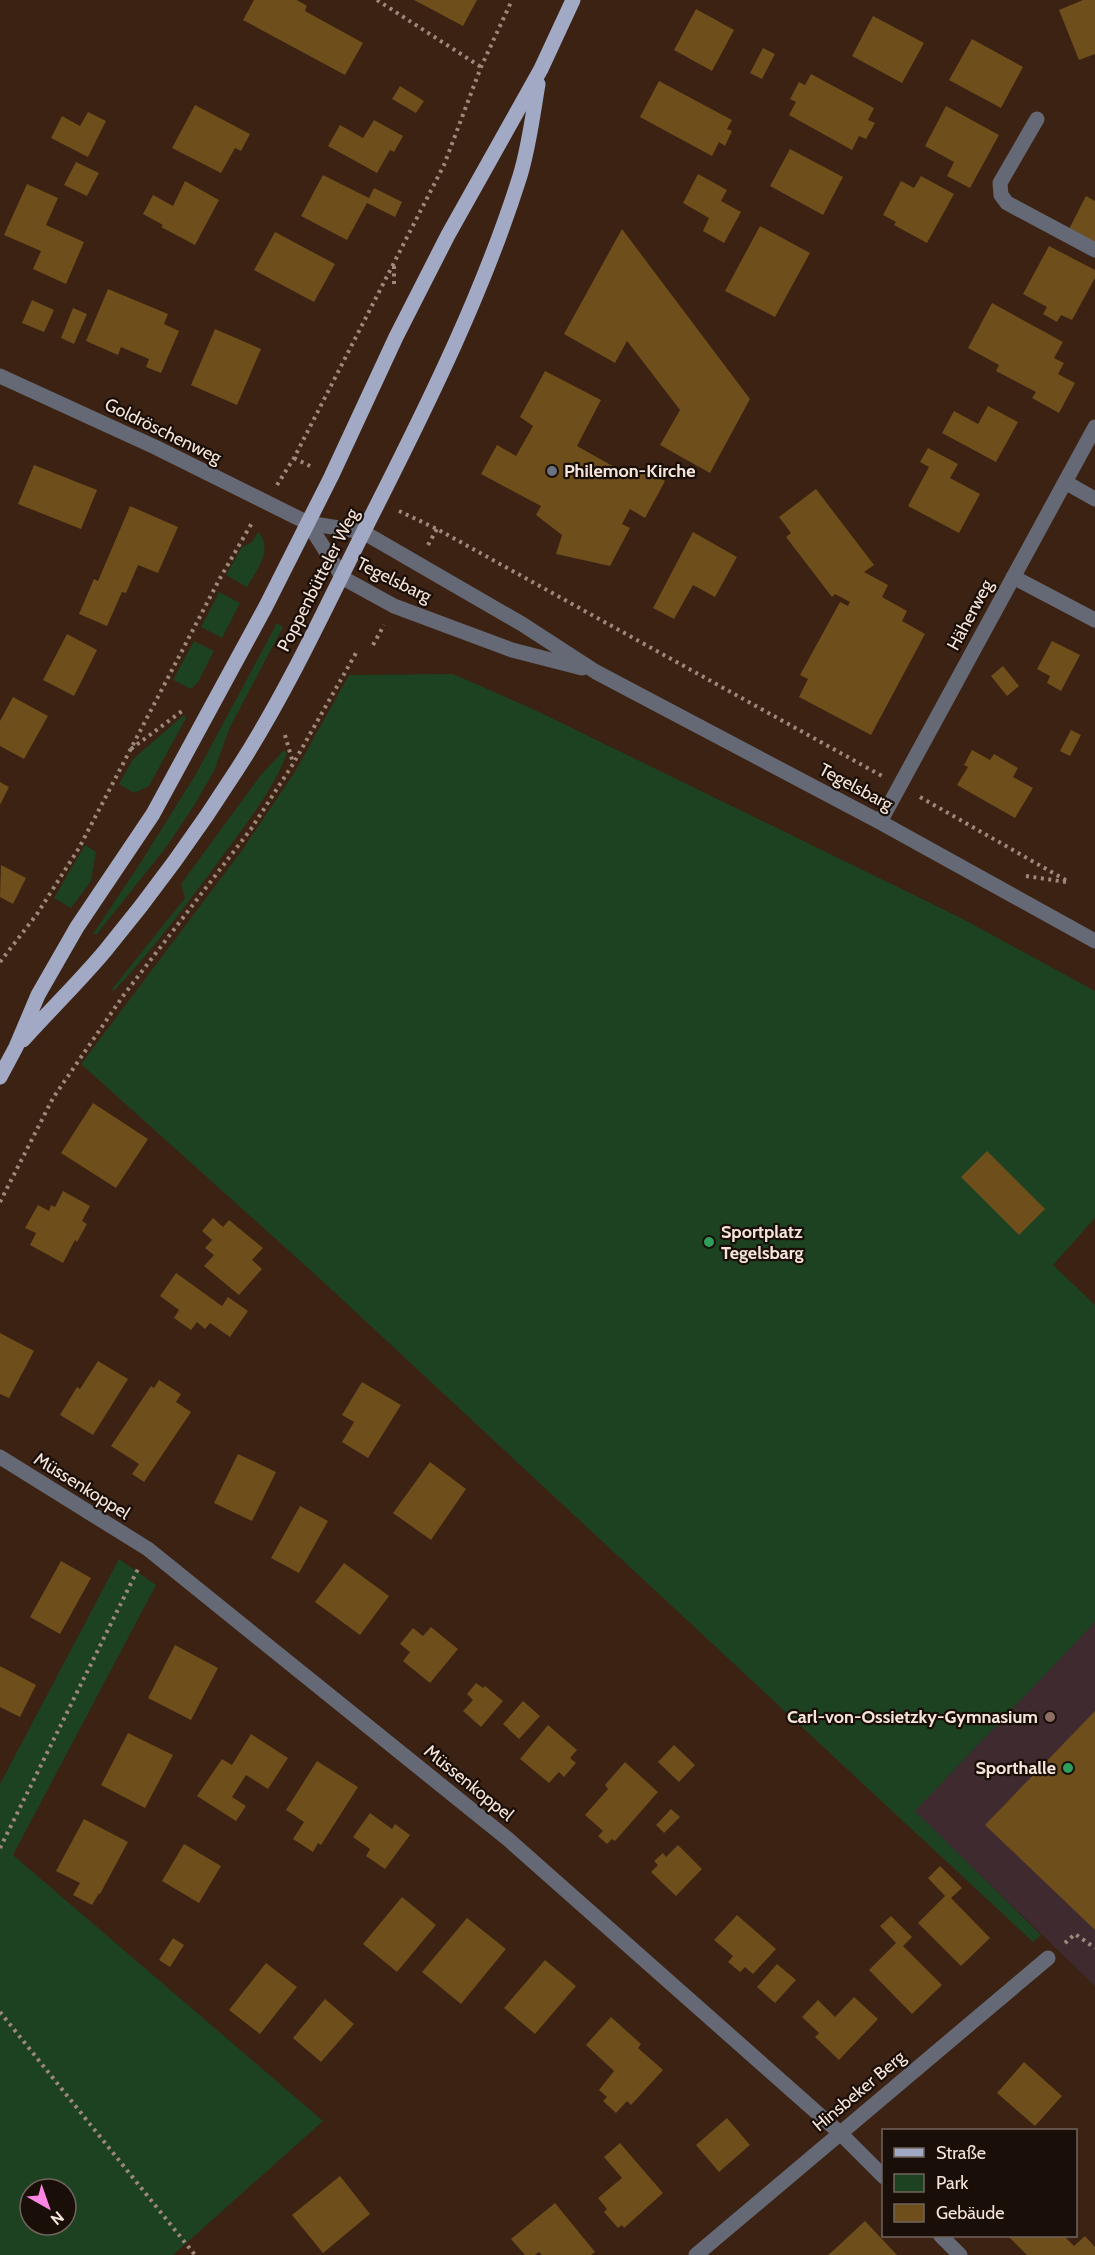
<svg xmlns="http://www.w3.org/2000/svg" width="1095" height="2255" font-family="Cabin,sans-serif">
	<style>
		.education { fill: #3e2a2f }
		.green { fill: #1d4222; fill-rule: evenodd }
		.building { fill: #6e4e1b }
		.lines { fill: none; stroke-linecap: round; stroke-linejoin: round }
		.path { stroke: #9d887b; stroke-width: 4; stroke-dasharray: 3 4.5; stroke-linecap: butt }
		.minor { stroke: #656976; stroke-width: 15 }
		.major { stroke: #a2a9c4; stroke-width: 15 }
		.worship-dot { fill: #6b7280; stroke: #1a0f08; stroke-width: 2 }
		.leisure-dot { fill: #2e9e5b; stroke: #1a0f08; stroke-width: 2 }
		.education-dot { fill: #8d6e63; stroke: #1a0f08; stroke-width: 2 }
		.labels { text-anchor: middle; stroke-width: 4.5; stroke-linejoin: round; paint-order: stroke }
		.street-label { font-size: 18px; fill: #f5e4da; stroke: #1a0f08 }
		.poi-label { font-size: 18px; font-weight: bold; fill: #f5e4da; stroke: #1a0f08; text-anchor: start }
	</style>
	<rect width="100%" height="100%" fill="#3b2212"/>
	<path class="education" d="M1095,1622V1986L914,1811Z"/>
	<path class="green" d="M258,532C274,550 257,569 247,587L226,575L242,547L252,542Z
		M219,592L240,603L222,638L201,627Z
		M277,623L283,627L230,727L214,771L193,807L167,846L97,934H93L141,862L196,774Z
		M194,641L214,651L198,682L191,689L173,680Z
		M453,674L535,710L961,918L1095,991V1218L1053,1265L1095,1305V1622L915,1811L1041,1935L1033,1942L318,1277L81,1064L243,849L296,770L349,675Z
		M184,715L186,718L149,786L134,793L119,784L133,759Z
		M284,750L287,753C273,790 247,823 224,854C189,902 154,948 114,991L112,989L185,898L181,884L260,776Z
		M85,845L96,852L91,881L71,908L54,898Z
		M119,1559L156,1585L13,1855L323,2121L173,2255H0V1784ZM30,2189H66V2225H30Z"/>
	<path class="building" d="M254,0H297L307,6L305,11L363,43L345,75L243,20Z
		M414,0H477L463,26Z
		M1083,0H1095V54L1079,60L1059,10Z
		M696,9L734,30L712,71L674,50Z
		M873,16L924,43L902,83L852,56Z
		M972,39L1023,67L1001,108L949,80Z
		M763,48L775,54L762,79L750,73Z
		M811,74L874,108L868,120L875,123L866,139L859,136L852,150L789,115L796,102L790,99L799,82L805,85Z
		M659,81L732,120L727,129L732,131L725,146L719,142L712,156L640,117Z
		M400,86L424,101L416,113L392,99Z
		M195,105L250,134L241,151L235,148L221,173L172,148Z
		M946,106L999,135L970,188L947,176L954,162L925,146Z
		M88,112L106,121L88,157L51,138L62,116L80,126Z
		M374,120L403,136L394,152L390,150L377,173L328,146L340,125L363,138Z
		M790,149L843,177L823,215L770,186Z
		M76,162L99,173L87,196L64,185Z
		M698,174L727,190L721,201L741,212L724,243L703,231L709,218L683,203Z
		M323,175L369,198L374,188L402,202L395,217L367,203L347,240L301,216Z
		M921,176L954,194L927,243L894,225L896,222L883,215L901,181L914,188Z
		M185,181L219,200L195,245L161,227L163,225L143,214L153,195L173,206Z
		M27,184L58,198L46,225L84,242L66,284L33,269L41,251L4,235Z
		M1086,196L1095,201V243L1069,229Z
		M760,226L810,253L775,317L725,291Z
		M622,229L750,399L710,473L660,445L680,410L627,341L615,363L564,334Z
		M275,232L335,264L314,302L254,270Z
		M1049,246L1095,270V278L1072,320L1061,315L1057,322L1043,314L1047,307L1023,294Z
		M108,289L168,314L164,324L179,331L161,373L146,367L149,359L121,347L118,355L86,341Z
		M32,300L54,310L44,332L22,323Z
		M992,303L1063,342L1054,358L1064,363L1058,374L1075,383L1059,413L1032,398L1036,392L996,371L999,365L968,348Z
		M73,308L87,314L74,344L61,338Z
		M215,329L261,349L237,405L191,385Z
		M545,371L601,400L577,446L634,478L639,467L665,481L645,518L630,509L622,524L630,528L610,566L556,554L562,535L536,515L541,506L481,474L497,445L516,456L533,426L520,417Z
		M988,406L1018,422L996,462L942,433L954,411L978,424Z
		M928,448L958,464L950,478L980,494L959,533L908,506L929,467L920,462Z
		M34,465L97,490L81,529L18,504Z
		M816,489L874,565L864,572L888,585L882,597L907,611L902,621L925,634L871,735L799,697L808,679L800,675L840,602L848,606L850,602L835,594L832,597L786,537L791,533L779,517Z
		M130,506L178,527L158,573L138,565L126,593L122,592L107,626L79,614L94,579L98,581Z
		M693,532L737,557L715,597L693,585L674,619L653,608Z
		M67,634L97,650L74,696L43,680Z
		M1052,641L1080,655L1061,691L1047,683L1050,676L1037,669Z
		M1003,666L1019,686L1007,696L991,676Z
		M13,697L48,716L24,759L0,746V721Z
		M1071,730L1081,735L1070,756L1060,751Z
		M972,750L990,760L994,754L1018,768L1013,777L1033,788L1015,818L957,785L968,767L964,765Z
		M0,782L9,787L0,805Z
		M1,865L26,878L13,904L0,897Z
		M93,1103L148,1139L116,1188L61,1153Z
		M987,1151L1045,1209L1019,1235L961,1177Z
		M63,1191L90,1206L82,1221L87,1224L77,1242L75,1240L63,1263L30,1245L36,1233L25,1228L38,1205L49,1211L51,1205L55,1207Z
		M213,1218L223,1227L229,1220L263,1248L252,1260L262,1269L239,1295L204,1266L214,1255L205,1248L212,1240L202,1231Z
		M176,1273L222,1306L228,1297L248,1311L230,1337L210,1323L205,1329L197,1322L191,1330L174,1318L179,1310L160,1296Z
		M0,1333L34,1351L9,1398L0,1394Z
		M98,1361L128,1379L93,1435L60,1415L77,1387L80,1389Z
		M159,1380L181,1394L176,1402L191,1412L144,1482L132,1474L139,1464L111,1446L151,1386L154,1388Z
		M362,1382L401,1405L368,1458L342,1442L354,1422L342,1415Z
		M238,1454L276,1472L252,1521L214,1503Z
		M430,1462L466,1489L431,1540L393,1513Z
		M300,1506L328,1521L299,1573L271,1558Z
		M61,1561L91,1578L60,1634L30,1617Z
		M344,1563L389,1596L360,1635L315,1602Z
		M431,1627L458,1649L430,1683L403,1661L410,1652L400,1644L413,1628L423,1636Z
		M175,1645L218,1668L191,1720L148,1698Z
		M0,1666L36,1685L20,1717L0,1707Z
		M476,1683L483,1688L485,1686L503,1701L481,1727L463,1711L473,1700L467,1694Z
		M523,1701L540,1716L519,1739L503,1724Z
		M1095,1711V1930L985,1825Z
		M548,1725L577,1750L570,1758L576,1763L564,1777L559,1772L549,1783L520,1759Z
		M128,1733L173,1755L145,1808L101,1785Z
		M251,1734L288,1758L268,1789L246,1775L232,1797L246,1806L236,1821L197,1796L222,1759L232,1765Z
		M674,1745L695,1765L679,1782L658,1762Z
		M317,1761L358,1787L321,1845L318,1843L313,1852L293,1839L304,1822L286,1810Z
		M625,1762L658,1792L615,1841L612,1839L607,1844L598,1836L603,1831L585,1815L608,1789L605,1785Z
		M671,1809L680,1817L664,1833L656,1825Z
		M370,1813L392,1829L395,1824L410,1835L385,1869L366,1856L370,1849L353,1837Z
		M84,1819L128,1842L100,1894L99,1893L92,1905L73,1895L80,1883L56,1871Z
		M184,1844L221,1866L199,1903L162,1881Z
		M678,1845L702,1869L676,1896L651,1872L658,1865L654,1861L663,1853L666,1857Z
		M940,1866L962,1888L951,1898L990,1938L961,1966L918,1923L945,1896L928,1878Z
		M402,1897L436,1925L397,1972L363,1944Z
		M737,1915L776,1949L753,1974L745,1967L740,1972L728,1962L733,1956L714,1940Z
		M891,1916L912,1937L903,1946L942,1985L912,2014L869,1970L896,1943L880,1926Z
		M467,1918L506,1949L461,2004L422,1972Z
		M173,1938L184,1945L170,1967L159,1960Z
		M545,1960L576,1986L535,2034L504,2008Z
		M266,1963L297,1987L260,2034L229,2010Z
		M777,1964L796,1980L775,2003L757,1987Z
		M854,1997L878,2019L839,2060L815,2037L819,2033L802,2017L818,2000L835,2017Z
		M325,1999L354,2024L321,2062L293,2038Z
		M611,2017L641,2044L638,2048L663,2070L631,2105L627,2101L616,2113L603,2101L607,2097L599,2090L614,2071L586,2045Z
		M1024,2062L1062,2096L1035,2126L997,2093Z
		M727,2118L750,2145L719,2172L696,2145Z
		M620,2143L663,2193L624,2228L622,2225L618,2228L604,2212L607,2209L598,2198L622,2178L604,2157Z
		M340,2176L370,2214L323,2253L292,2215Z
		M555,2203L595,2252L591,2255H542L539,2252L535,2255H525L511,2239Z
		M865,2221L897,2255H828L835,2249Z
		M1008,2236H1064L1074,2246L1085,2236L1095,2247V2255H1027Z"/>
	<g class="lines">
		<path class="path" d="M377,0L481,67
			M394,266V288
			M294,458L312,467
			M277,485L294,458L444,165L481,67L512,0
			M399,511L437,529L882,776
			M428,545L437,529
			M373,645L384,625
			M285,735L293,763
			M131,749L182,711
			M920,797L1069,882
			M1026,876L1066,882
			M0,962L37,914L79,848L219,580L253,521
			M0,1202L53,1098L123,996L251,829L293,764L356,653
			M0,1848L138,1569
			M1065,1943L1075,1934L1095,1948
			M0,2012L195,2255"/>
		<path class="minor" d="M1037,119L1000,183L1001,195L1007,203L1095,250
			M0,376L155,447L308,523L363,532L522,624L596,672L880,822L1095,941
			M1065,482L1095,499
			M308,523L343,578L394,606L512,650L582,668
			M1013,577L1095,620
			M880,822L1095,427
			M0,1457L148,1549L262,1641L509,1840L840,2133L884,2177
			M941,2236L960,2255
			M696,2255L1048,1958"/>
		<path class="major" d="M23,1040C50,1010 79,982 105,951C153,893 198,831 238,768C292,684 332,593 377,505C431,398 484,290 520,176C529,147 533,114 538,84
			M0,1077L16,1047L38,995L77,927L153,814L266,606L331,477L396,337L448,235L541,69L573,0"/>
	</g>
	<circle class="worship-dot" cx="552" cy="471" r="6"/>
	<g class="leisure-dot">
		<circle cx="709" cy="1242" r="6"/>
		<circle cx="1068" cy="1768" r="6"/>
	</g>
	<circle class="education-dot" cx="1050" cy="1717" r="6"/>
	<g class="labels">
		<g class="street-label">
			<text transform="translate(163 431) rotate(26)" y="6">Goldröschenweg</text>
			<text transform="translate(318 580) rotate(-63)" y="6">Poppenbütteler Weg</text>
			<text transform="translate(394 580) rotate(26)" y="6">Tegelsbarg</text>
			<text transform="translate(970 615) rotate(-62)" y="6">Häherweg</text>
			<text transform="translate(856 787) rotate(28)" y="6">Tegelsbarg</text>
			<text transform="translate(82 1486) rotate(32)" y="6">Müssenkoppel</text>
			<text transform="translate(469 1783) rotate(39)" y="6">Müssenkoppel</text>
			<text transform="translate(859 2091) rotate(-40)" y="6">Hinsbeker Berg</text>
		</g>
		<g class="poi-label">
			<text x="564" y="477">Philemon-Kirche</text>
			<text x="721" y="1238">Sportplatz<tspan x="721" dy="21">Tegelsbarg</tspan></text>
			<text x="1038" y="1723" text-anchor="end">Carl-von-Ossietzky-Gymnasium</text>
			<text x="1056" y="1774" text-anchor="end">Sporthalle</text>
		</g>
	</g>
	<rect x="882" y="2129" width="195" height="108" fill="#1a0f08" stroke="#72645c" stroke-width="1.5"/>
	<rect x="894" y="2148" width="30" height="9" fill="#a2a9c4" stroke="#72645c" stroke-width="1.5"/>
	<text x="936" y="2159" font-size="18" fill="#f5e4da">Straße</text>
	<rect x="894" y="2174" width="30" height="18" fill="#1d4222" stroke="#72645c" stroke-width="1.5"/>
	<text x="936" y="2189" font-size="18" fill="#f5e4da">Park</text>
	<rect x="894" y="2204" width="30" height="18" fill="#6e4e1b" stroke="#72645c" stroke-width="1.5"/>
	<text x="936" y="2219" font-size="18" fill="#f5e4da">Gebäude</text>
	<g transform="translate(48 2207) rotate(140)"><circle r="28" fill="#1a0f08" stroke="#72645c" stroke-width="1.5"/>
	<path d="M0-4.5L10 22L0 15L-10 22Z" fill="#fc86e3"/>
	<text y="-9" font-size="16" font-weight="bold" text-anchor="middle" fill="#f5e4da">N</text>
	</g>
</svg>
